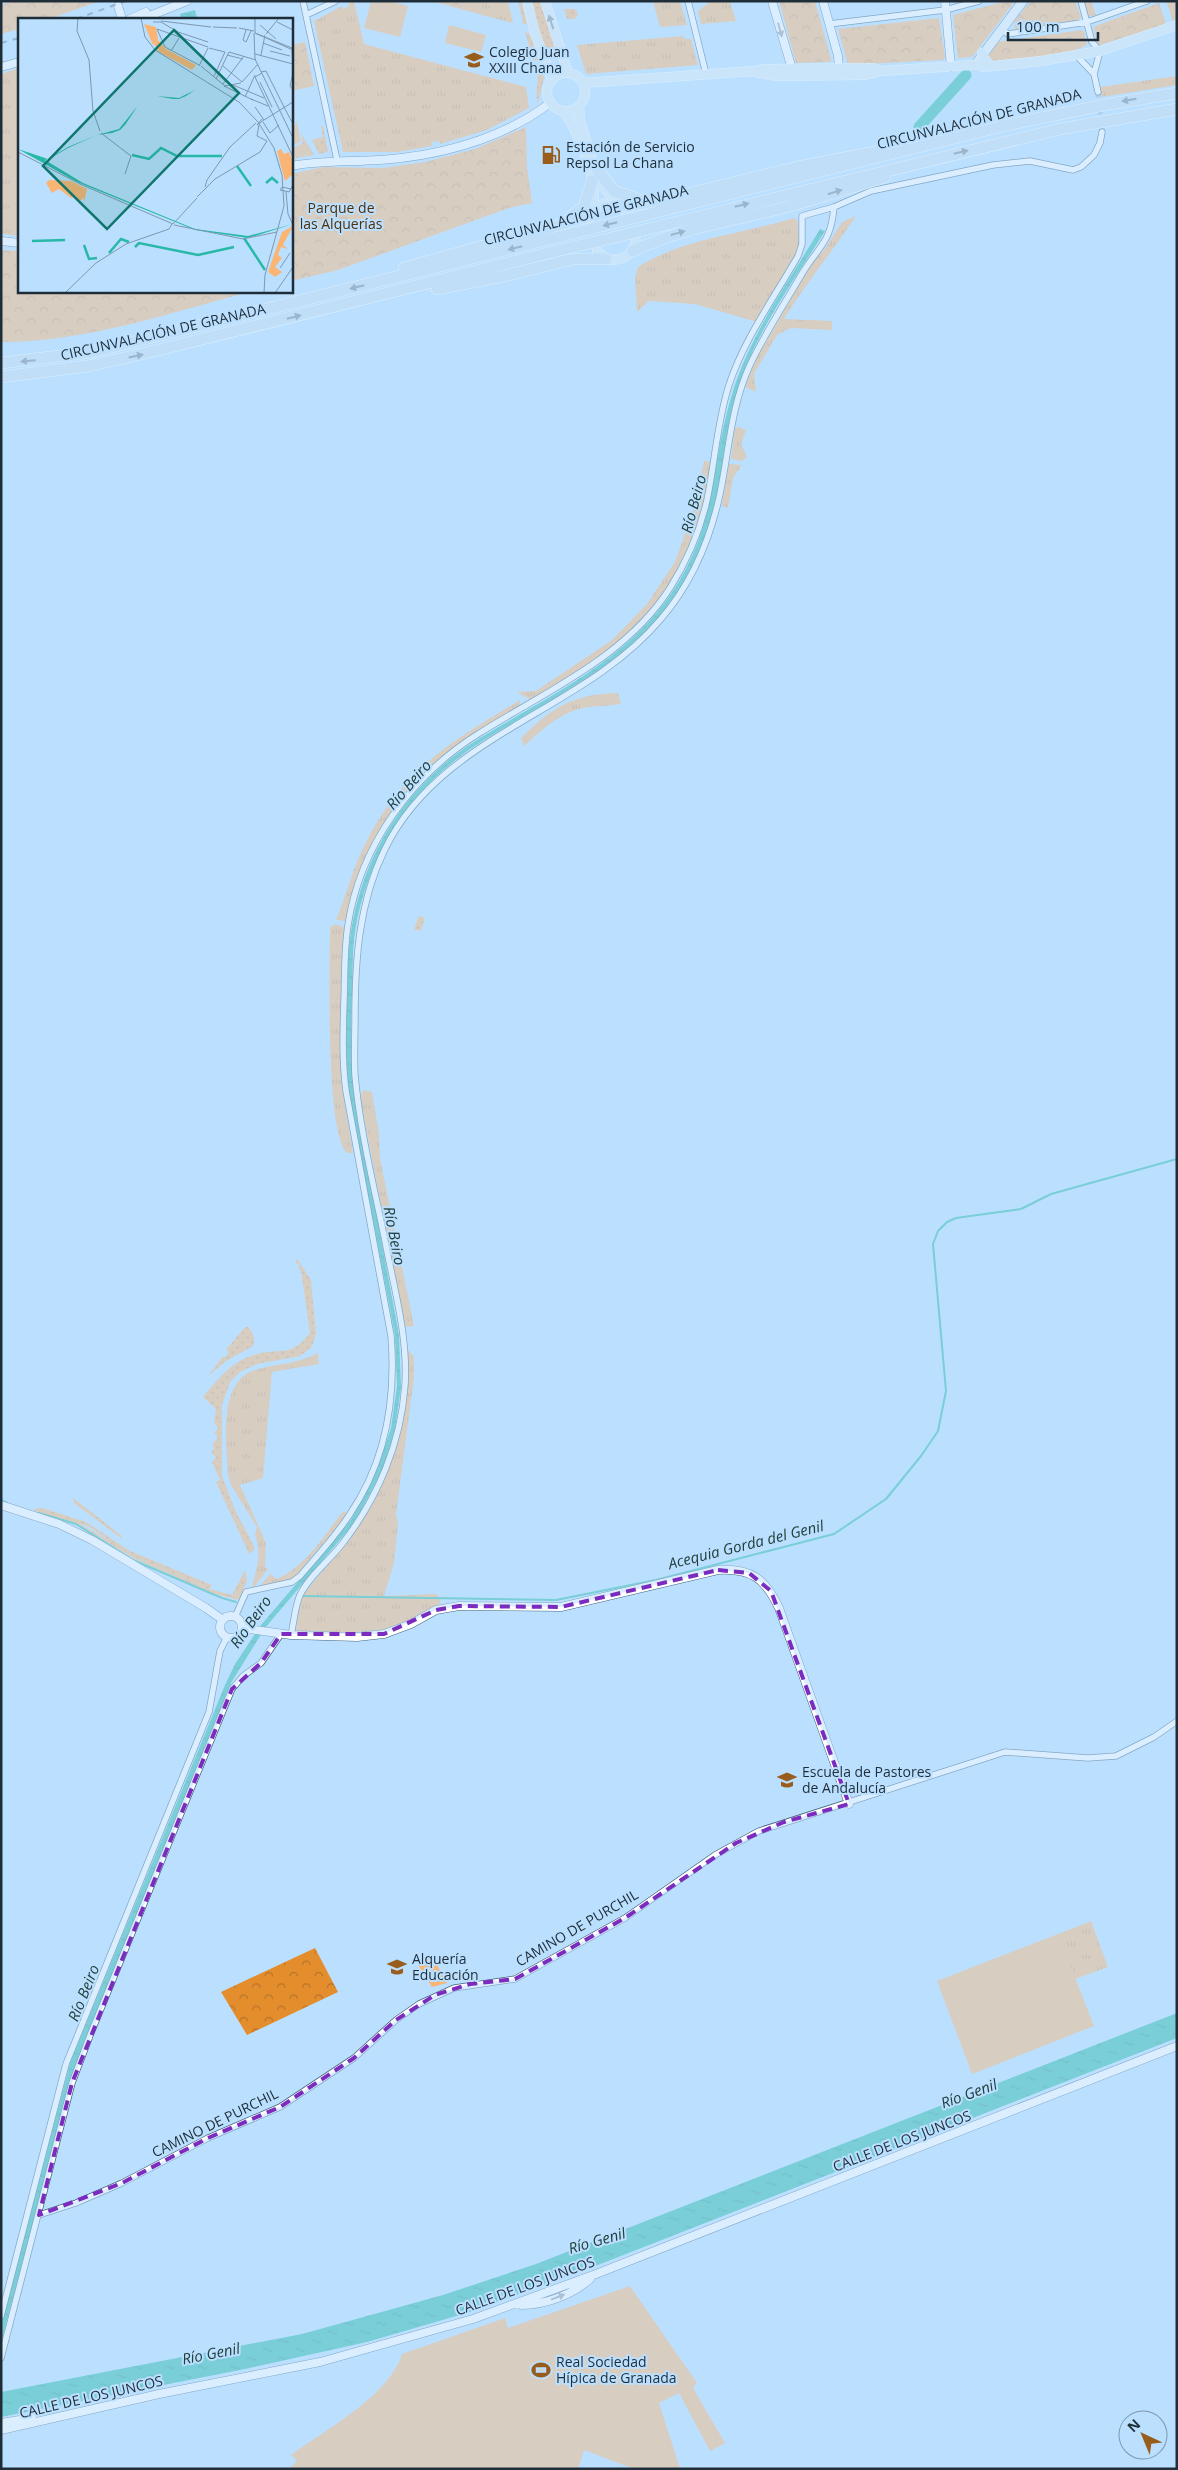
<svg xmlns="http://www.w3.org/2000/svg" width="1178" height="2470" font-family="'Open Sans',sans-serif">
	<style>
		.grass { fill: url(#grass-tufts) }
		.forest { fill: url(#forest-crowns) }
		.park { fill: url(#park-crowns) }
		.garden { fill: url(#garden-dots) }
		.pitch { fill: #fab575 }
		.water { fill: url(#water-ripples) }
		.lines { fill: none; stroke-linecap: round; stroke-linejoin: round }
		.stream { stroke: #28b8a8; stroke-width: 2 }
		.river { stroke: #28b8a8; stroke-width: 11 }
		.minor-tunnel { stroke: #9cbcd7; stroke-width: 5.5; stroke-dasharray: 5.5 3; stroke-linecap: butt }
		.minor-casing { stroke: #42637e; stroke-width: 7 }
		.tertiary-casing { stroke: #42637e; stroke-width: 9 }
		.secondary-casing { stroke: #42637e; stroke-width: 10 }
		.primary-casing { stroke: #fff; stroke-width: 10 }
		.motorway-casing { stroke: #fff; stroke-width: 12 }
		.minor { stroke: #fff; stroke-width: 5.5 }
		.tertiary { stroke: #fff; stroke-width: 8 }
		.secondary { stroke: #eef4fa; stroke-width: 9 }
		.primary { stroke: #dce9f4; stroke-width: 9 }
		.motorway { stroke: #c5dbed; stroke-width: 11 }
		.rail { stroke: #688196; stroke-width: 2; stroke-dasharray: 6 6; stroke-linecap: butt }
		.motorway-bridge-casing { stroke: #fff; stroke-width: 12; stroke-linecap: butt }
		.motorway-bridge { stroke: #c5dbed; stroke-width: 11 }
		.oneway { fill: #7e8b96 }
		.oneway2 { fill: #9aa0a6 }
		.oneway3 { fill: #728493 }
		.marked { fill: none; stroke: #7b2cbf; stroke-width: 4; stroke-dasharray: 10 6; stroke-linejoin: round }
		.labels { text-anchor: middle; stroke-width: 4; stroke-linejoin: round; paint-order: stroke }
		.poi-label { font-size: 14px; fill: #1f2d39; stroke: #bbe0ff; text-anchor: start }
		.street-label { font-size: 14px; fill: #1f2d39; stroke: #bbe0ff }
		.park-label { font-size: 14px; fill: #512f08; stroke: #bbe0ff }
		.water-label { font-size: 15px; font-style: italic; fill: #223e3a; stroke: #bbe0ff }
		.inset-river { fill: none; stroke: #28b8a8; stroke-width: 2.5 }
		.inset-road { fill: none; stroke: #7d98b0; stroke-width: 1 }
		.view { fill: #0f766e; fill-opacity: 0.15; stroke: #0f766e; stroke-width: 2.5 }
		.inset-edge { fill: none; stroke: #1f2d39; stroke-width: 2.5 }
	</style>
	<defs>
		<pattern id="grass-tufts" width="24" height="20" patternUnits="userSpaceOnUse" patternTransform="scale(1.25)"><rect width="24" height="20" fill="#fab575"/><path d="M3 7l-1-3M5 7V3M7 7l1-3M15 17l-1-3M17 17v-4M19 17l1-3" fill="none" stroke="#d69c66"/></pattern>
		<pattern id="forest-crowns" width="20" height="18" patternUnits="userSpaceOnUse" patternTransform="scale(1.25)"><rect width="20" height="18" fill="#e38d2d"/><path d="M2 6a3 3 0 1 1 6 0M12 15a3 3 0 1 1 6 0" fill="none" stroke="#b77427"/></pattern>
		<pattern id="park-crowns" width="20" height="18" patternUnits="userSpaceOnUse" patternTransform="scale(1.25)"><rect width="20" height="18" fill="#fab575"/><path d="M2 6a3 3 0 1 1 6 0M12 15a3 3 0 1 1 6 0" fill="none" stroke="#d69c66"/></pattern>
		<pattern id="garden-dots" width="8" height="8" patternUnits="userSpaceOnUse" patternTransform="scale(1.25)"><rect width="8" height="8" fill="#fab575"/><path d="M2 2h.1M6 6h.1" fill="none" stroke="#d69c66" stroke-width="1.8" stroke-linecap="round"/></pattern>
		<pattern id="water-ripples" width="26" height="14" patternUnits="userSpaceOnUse" patternTransform="scale(1.25)"><rect width="26" height="14" fill="#28b8a8"/><path d="M2 4q2-2 4 0t4 0M15 11q2-2 4 0t4 0" fill="none" stroke="#22968a"/></pattern>
	</defs>
	<rect width="100%" height="100%" fill="#bbe0ff"/>
	<path class="grass" d="M354,1L364,44L526,87L529,108L487,130L440,144L439,141L431,142L432,146L397,152H343L314,21L342,6L343,9L349,6L348,3Z
		M459,1H508L513,23L460,9Z
		M653,1H680L687,25L660,27Z
		M711,1H730L736,21L701,24L698,11Z
		M683,36L684,39H691L698,65L586,74L577,45Z
		M19,68V236L3,234L1,229V74Z
		M1177,76V85L1102,97L1100,87Z
		M297,121L301,142L295,144L291,133Z
		M306,143L311,153L292,156L291,149Z
		M856,216C833,251 806,283 784,319L832,321V330L790,328L777,335L754,374L756,392L745,387L756,359L810,266L826,247L842,222Z
		M794,218L798,222L799,243L797,255L757,322L695,304L649,301L637,312L635,278L638,267C684,238 743,234 794,218Z
		M739,427L746,430L741,444L747,457L742,461L731,459L735,428Z
		M704,461L713,462C702,520 684,576 643,620C614,653 572,675 536,698L529,699L517,692L536,691L612,640L647,604L675,562L701,488L699,485Z
		M729,464L742,465L733,478L728,508L722,506Z
		M618,693L621,703C617,706 591,706 583,708C558,714 542,730 524,746L521,738C552,707 574,694 618,693Z
		M520,700V707L469,738L395,808L357,883L345,921L336,920C347,894 353,867 366,842C404,768 452,741 520,700Z
		M336,924L345,928L340,1051L342,1088L353,1153H347C325,1131 330,965 330,927Z
		M364,1090L372,1092L379,1134L380,1158L414,1326L405,1327L360,1097Z
		M407,1349L414,1357V1378L396,1514L398,1524L394,1563L384,1596L436,1594L440,1598V1604C398,1639 346,1632 296,1631L300,1598L351,1538L372,1505L386,1476L398,1442L406,1400Z
		M318,1353L319,1364L272,1372L263,1478L240,1485L266,1543L265,1567L268,1569L254,1587L252,1586C257,1568 262,1553 255,1535L257,1527L231,1485L228,1474C226,1443 218,1380 255,1370C279,1363 294,1365 318,1353Z
		M34,1509L75,1521L138,1558L209,1589L240,1597L238,1600L211,1593L135,1559L75,1523L35,1511Z
		M343,1511L348,1514L294,1578L284,1582L259,1587L270,1574L277,1579C306,1566 324,1536 343,1511Z
		M1091,1921L1108,1967L1075,1979L1058,1934Z"/>
	<path class="forest" d="M315,1948L338,1992L247,2035L221,1992Z"/>
	<path class="park" d="M13,1H100L49,19H19V29L1,34V5Z
		M432,1H459L460,9Z
		M779,1H815L831,59L830,62L796,63Z
		M1006,1H1015L972,57L958,58L953,15Z
		M1031,1H1075L1081,17L1079,20L1017,30L1014,27V22Z
		M1084,1H1091L1096,15L1088,16Z
		M1166,1H1177V20L1173,21Z
		M1159,3L1166,24L1101,45L1098,44L1094,28L1095,26Z
		M939,18L945,57L943,60L848,65L838,29Z
		M1081,30L1084,32L1087,44C1079,55 1010,60 994,61L988,56L998,42L1003,41Z
		M305,42L314,86L291,91V45Z
		M526,127L527,168L532,203L509,208L338,270L291,281V174L323,167L383,168L425,162L475,149Z
		M1,250L19,251V291H252C170,313 86,342 1,342Z"/>
	<path class="garden" d="M518,1H522L528,25L523,23Z
		M531,1H541L557,54L546,58Z
		M564,9H575L578,14L575,19H567Z
		M525,32L530,34L538,60L534,61Z
		M541,70L544,78L538,103C534,92 540,82 537,72Z
		M323,126L328,152L319,154L312,140L323,137L321,127Z
		M301,133L314,155L291,159V153L292,156L311,153L306,143L291,149L303,143Z
		M419,916L425,918L421,931L414,929Z
		M297,1259L311,1280L316,1333L312,1347L300,1356L257,1364L240,1372L230,1382L222,1405V1476L235,1510L254,1546V1550L249,1554L216,1482L220,1480L212,1462L216,1457L211,1452L214,1448L212,1445L218,1437L214,1433L218,1428L214,1422L216,1409L203,1397C218,1379 231,1362 254,1355C282,1346 288,1360 310,1333L301,1271L298,1268L300,1266L295,1262Z
		M245,1327H248C253,1333 256,1338 253,1346L226,1361L208,1376L223,1356L225,1358L229,1352L226,1350Z
		M73,1498L122,1536L121,1538L74,1503Z
		M42,1508L86,1522L130,1551L212,1585L209,1589L125,1552L88,1526L34,1509Z
		M245,1570L247,1581L240,1597L232,1595Z"/>
	<path class="pitch" d="M371,1H389L408,6L400,37L364,28Z
		M449,25L486,35L481,52L445,43Z
		M1058,1934L1094,2026L972,2074L937,1981Z
		M432,1956L447,1983L432,1987L418,1965Z
		M630,2286L697,2383L693,2388L725,2443L710,2451L679,2393L659,2403L680,2468L677,2469H634L584,2450L578,2469H289L297,2461L291,2455C324,2431 390,2395 402,2354L505,2318L508,2328Z"/>
	<path class="water" d="M195,10L197,18L181,19L180,14Z
		M820,229L825,231C793,282 754,334 737,392C727,424 724,458 718,490C711,527 697,561 677,592C641,649 584,680 528,714C503,729 476,743 453,762C401,804 366,865 355,931C352,952 353,973 352,994C351,1029 350,1064 355,1099L399,1335L401,1387L395,1429L383,1469L355,1522L265,1628L231,1683L75,2066L1,2343V2326L70,2063L225,1685L235,1664L261,1625L351,1520L378,1467L391,1428L397,1386L395,1335L350,1100C345,1069 346,1037 347,1005C348,981 347,956 351,932C363,852 409,782 477,740C546,697 626,662 673,591C718,523 710,463 733,391C751,333 789,281 820,229Z
		M1177,2013V2038L598,2265L470,2312L367,2342L245,2369L1,2417V2392L302,2334L443,2295L536,2264Z"/>
	<g class="lines">
		<path class="stream" d="M1,1500L7,1503
			M39,1513L76,1524L133,1560L222,1598L236,1602
			M303,1596L556,1600L656,1580L834,1534L886,1499L921,1456L938,1431L946,1391L933,1244L938,1231L947,1222L956,1218L1021,1209L1051,1194L1177,1159"/>
		<path class="river" d="M919,127L966,75"/>
		<path class="minor-tunnel" d="M1098,92L1102,132"/>
		<g class="minor-casing">
			<path id="minor" d="M303,1L337,160
				M688,1L706,74
				M1081,1L1092,42L1100,51L1094,74L1098,92
				M306,15L336,1
				M829,24L945,10L979,1
				M1001,29L1008,34L1087,22L1147,1
				M1076,55L1094,74
				M235,1617L246,1592L292,1582L300,1576C317,1556 336,1536 350,1514C386,1461 396,1398 391,1336L346,1091C342,1061 343,1031 344,1000C345,975 344,950 348,925C360,846 411,776 478,734C546,691 625,658 670,588C687,561 700,531 707,500C715,462 717,422 729,385C744,339 774,298 798,256L802,244V216L834,207L871,191L993,165L1030,161L1073,170L1081,167L1094,155L1100,143L1102,132
				M291,1635C294,1622 295,1606 300,1595C309,1576 330,1560 342,1544C378,1498 401,1443 405,1385C408,1338 395,1292 386,1246C375,1190 360,1132 355,1075C354,1056 355,1037 355,1018C355,959 359,902 385,849C442,733 582,713 661,619C692,583 710,540 720,494C729,451 731,406 750,365C765,333 785,303 803,272C820,245 831,242 834,207
				M39,2215L76,2203L122,2183L208,2138L280,2107L354,2058L396,2020L419,2004L454,1988L515,1979L625,1918L715,1855L759,1831L1005,1752L1088,1758L1116,1756L1154,1737L1177,1721
				M1,2316L66,2064L209,1712L220,1651L227,1637
				M1,2358L72,2083L91,2033L232,1689L243,1676L261,1663L281,1634"/>
		</g>
		<g class="tertiary-casing">
			<path id="tertiary" d="M772,1L792,69
				M823,1L838,56L839,69
				M945,1L951,67
				M118,6L122,19
				M130,19L146,12
				M142,19L187,1
				M1,67L19,62
				M291,166C330,159 363,163 401,158C453,152 508,135 550,103
				M1,241L19,243
				M1,1505L59,1524L92,1540L206,1608L223,1620
				M220 1627a11 11 0 1 1 22 0a11 11 0 1 1-22 0Z
				M242,1628L291,1635L357,1637L384,1634L411,1624L436,1610L459,1606L561,1607L718,1570C751,1568 765,1578 779,1608L849,1804
				M521,2305C545,2305 572,2295 590,2279
				M1,2423L32,2418
				M1,2430L159,2394L320,2362L473,2319L596,2274L1177,2046"/>
		</g>
		<g class="secondary-casing">
			<path id="secondary" d="M975,65L1023,1"/>
		</g>
		<g class="primary-casing">
			<path id="primary" d="M527,1L534,30L552,80
				M545,1L568,73
				M982,53L987,64L990,65
				M983,67L1041,61L1100,51L1177,25
				M756,72L776,76L863,75L882,71L987,64
				M547 92a19 19 0 1 1 38 0a19 19 0 1 1-38 0Z
				M583,83L754,71L766,69L873,68L882,71
				M579,107L580,121L599,182L617,203
				M563,111C576,126 594,174 594,194C594,199 593,205 592,210
				M588,223L590,213L604,203H617L629,214
				M597,251L606,259C620,262 633,256 636,241"/>
		</g>
		<g class="motorway-casing">
			<path id="motorway" d="M594,165L614,191L638,199
				M621,205L641,204L679,196L798,167L880,151
				M657,212L1007,125L1104,105L1177,93
				M570,217L584,206L592,181
				M661,226L1060,129L1177,109
				M633,251C683,227 737,220 790,206C822,197 853,187 885,177
				M404,268L566,223L590,213
				M437,289L504,276L573,259H606
				M1,363L92,352L562,236
				M1,377L88,366L146,353L565,249"/>
		</g>
		<use href="#minor" class="minor"/>
		<use href="#tertiary" class="tertiary"/>
		<use href="#secondary" class="secondary"/>
		<use href="#primary" class="primary"/>
		<use href="#motorway" class="motorway"/>
		<path class="rail" d="M76,19L126,1
			M1,43L19,38"/>
		<g class="motorway-bridge-casing">
			<path id="motorway-bridge" d="M562,236L657,212
				M565,249L661,226"/>
		</g>
		<use href="#motorway-bridge" class="motorway-bridge"/>
	</g>
	<defs><path id="oneway-solid" d="M-6-.8H1V-3.2L6.5 0L1 3.2V.8H-6Z" transform="scale(1.25)"/></defs>
	<use class="oneway" href="#oneway-solid" transform="translate(551 22) rotate(-108)"/>
	<g class="oneway2">
		<use href="#oneway-solid" transform="translate(780 30) rotate(75)"/>
		<use href="#oneway-solid" transform="translate(558 2297) rotate(-21)"/>
	</g>
	<g class="oneway3">
		<use href="#oneway-solid" transform="translate(1129 100) rotate(170)"/>
		<use href="#oneway-solid" transform="translate(961 152) rotate(-13)"/>
		<use href="#oneway-solid" transform="translate(835 192) rotate(-17)"/>
		<use href="#oneway-solid" transform="translate(742 205) rotate(-14)"/>
		<use href="#oneway-solid" transform="translate(610 224) rotate(166)"/>
		<use href="#oneway-solid" transform="translate(678 233) rotate(-16)"/>
		<use href="#oneway-solid" transform="translate(515 248) rotate(166)"/>
		<use href="#oneway-solid" transform="translate(357 287) rotate(166)"/>
		<use href="#oneway-solid" transform="translate(294 317) rotate(-14)"/>
		<use href="#oneway-solid" transform="translate(136 356) rotate(-12)"/>
		<use href="#oneway-solid" transform="translate(28 361) rotate(175)"/>
	</g>
	<path d="M0 0H1178V2470H0ZM718,1570L749,1573L771,1591L849,1804L784,1822L736,1843L625,1918L515,1979L470,1984L435,1995L396,2020L354,2058L280,2107L208,2138L122,2183L39,2215L72,2083L232,1689L261,1663L281,1634H384L436,1610L459,1606L561,1607Z" fill="#bbe0ff" fill-opacity=".55" fill-rule="evenodd"/>
	<path class="marked" d="M718,1570L749,1573L771,1591L849,1804L784,1822L736,1843L625,1918L515,1979L470,1984L435,1995L396,2020L354,2058L280,2107L208,2138L122,2183L39,2215L72,2083L232,1689L261,1663L281,1634H384L436,1610L459,1606L561,1607Z"/>
	<defs>
		<g id="school-bare" transform="scale(1.5)"><path d="M0-5L7-2L0 1L-7-2ZM-4 1L0 2.5L4 1V4Q0 6-4 4Z" fill="#985d1d" stroke="#bbe0ff" stroke-width="2.5" paint-order="stroke"/></g>
		<g id="fuel-bare" transform="scale(1.5)"><path d="M-5.5-6h7V0h2V4h1.3V-2.5L3-4.5l.8-.8L6-3V5H2.5V1h-1V6h-7ZM-4.2-4.7v3.2H.2V-4.7Z" fill="#985d1d" stroke="#bbe0ff" stroke-width="2.5" paint-order="stroke"/></g>
		<g id="university-bare" transform="scale(1.5)"><path d="M0-5L7-2L0 1L-7-2ZM-4 1L0 2.5L4 1V4Q0 6-4 4Z" fill="#985d1d" stroke="#bbe0ff" stroke-width="2.5" paint-order="stroke"/></g>
		<g id="stadium-bare" transform="scale(1.5)"><path d="M0-5a6.5 5 0 1 0 0 10a6.5 5 0 1 0 0-10ZM-3.5-1.8h7v3.6h-7Z" fill="#985d1d" stroke="#bbe0ff" stroke-width="2.5" paint-order="stroke"/></g>
	</defs>
	<g fill-rule="evenodd">
		<use href="#school-bare" x="474" y="60"/>
		<use href="#fuel-bare" x="551" y="155"/>
		<use href="#university-bare" x="787" y="1780"/>
		<use href="#school-bare" x="397" y="1967"/>
		<use href="#stadium-bare" x="541" y="2370"/>
	</g>
	<g class="labels">
		<g class="poi-label">
			<text x="489" y="57">Colegio Juan<tspan x="489" dy="16">XXIII Chana</tspan></text>
			<text x="566" y="152">Estación de Servicio<tspan x="566" dy="16">Repsol La Chana</tspan></text>
			<text x="802" y="1777">Escuela de Pastores<tspan x="802" dy="16">de Andalucía</tspan></text>
			<text x="412" y="1964">Alquería<tspan x="412" dy="16">Educación</tspan></text>
			<text x="556" y="2367">Real Sociedad<tspan x="556" dy="16">Hípica de Granada</tspan></text>
		</g>
		<g class="street-label">
			<text transform="translate(979 119) rotate(-14)" y="5">CIRCUNVALACIÓN DE GRANADA</text>
			<text transform="translate(586 215) rotate(-14)" y="5">CIRCUNVALACIÓN DE GRANADA</text>
			<text transform="translate(163 332) rotate(-13)" y="5">CIRCUNVALACIÓN DE GRANADA</text>
			<text transform="translate(577 1928) rotate(-30)" y="5">CAMINO DE PURCHIL</text>
			<text transform="translate(215 2123) rotate(-26)" y="5">CAMINO DE PURCHIL</text>
			<text transform="translate(902 2141) rotate(-21)" y="5">CALLE DE LOS JUNCOS</text>
			<text transform="translate(525 2286) rotate(-20)" y="5">CALLE DE LOS JUNCOS</text>
			<text transform="translate(91 2397) rotate(-13)" y="5">CALLE DE LOS JUNCOS</text>
		</g>
		<g class="park-label">
			<text x="341" y="213">Parque de<tspan x="341" dy="16">las Alquerías</tspan></text>
		</g>
		<g class="water-label">
			<text transform="translate(694 504) rotate(-75)" y="5">Río Beiro</text>
			<text transform="translate(409 785) rotate(-49)" y="5">Río Beiro</text>
			<text transform="translate(394 1236) rotate(79)" y="5">Río Beiro</text>
			<text transform="translate(746 1545) rotate(-14)" y="5">Acequia Gorda del Genil</text>
			<text transform="translate(251 1622) rotate(-55)" y="5">Río Beiro</text>
			<text transform="translate(84 1993) rotate(-68)" y="5">Río Beiro</text>
			<text transform="translate(969 2094) rotate(-20)" y="5">Río Genil</text>
			<text transform="translate(597 2241) rotate(-16)" y="5">Río Genil</text>
			<text transform="translate(211 2354) rotate(-11)" y="5">Río Genil</text>
		</g>
	</g>
	<g transform="translate(18 18)">
		<rect width="275" height="275" fill="#bbe0ff"/>
		<path d="M140,22L148,31L178,47L174,52L141,34L136,26ZM263,131L266,136L271,134L275,143V156L267,163L259,133ZM275,208L265,227L270,231L263,229L260,237L264,240L257,249L264,254L257,259L250,254L264,214Z" fill="#fab575"/>
		<path d="M126,6L138,9L140,22L135,27ZM31,162L53,163L69,171L66,185V180L60,184L58,178L53,180L41,171L34,175L28,165Z" fill="#fab575"/>
		<path d="M189,68L177,72L168,78L161,81H155L139,78L129,80L119,89L107,107L102,112L94,115L79,117L50,130L33,140L27,142L65,165L177,211L230,218L275,206L230,220L177,212L59,164L0,131L30,141L50,129L79,117L101,111L118,90L129,80L139,78L161,80L177,72Z" fill="#28b8a8"/>
		<path class="inset-river" d="M114,137L131,141L143,130L159,138H204M219,148L233,168M248,165L254,160L260,165M226,220L247,252M14,223L47,222M66,227L71,241L79,240M117,229L121,225L180,237L216,229M91,235L103,221L111,224"/>
		<path class="inset-road" d="M60,0L59,13L71,42L75,93L82,113M123,0L127,19L137,32L221,84L240,104L256,130L264,157L266,188L247,257L246,275M237,0V15L274,30L275,47M143,3L193,9M135,4H143L160,14L190,24M259,4L275,12M242,7L258,21M195,9L219,10M221,10L236,13M228,12L225,22L228,24L233,13M236,15L237,41L275,120M237,15L275,32M248,16L261,0M245,25L264,32M191,30L207,34M153,33L161,20M252,33L272,38M237,36L275,46M209,37L225,41M243,37L247,17M181,47L147,29L139,11L190,29M181,48L190,30M183,48L207,68M205,48L224,64M243,54L248,53L267,91M244,55L237,59L275,139M275,55L272,68L275,72M196,58L207,34M198,61L211,34L238,42M224,64L240,46M242,64L254,89M205,66L226,38M215,67L246,80M206,68L235,82M206,68L223,65M227,79L237,57M233,81L250,88M237,89L246,102L239,107L244,101M267,91L275,106M246,102L275,84M245,104L252,115L261,107M241,107L239,118L249,123L242,134M83,115L113,138L107,156M0,134L62,166L155,206M187,169L189,162L212,129L238,105M273,171L264,169L262,172L271,174L275,167M268,174L270,196L275,207M179,179L197,161L242,134M155,206L179,180M156,207L225,221L259,214M78,245L108,226L151,211L154,206M262,250L272,235M47,275L78,245M257,275L275,249"/>
		<path class="view" d="M156,12L221,75L89,211L25,148Z"/>
		<rect width="275" height="275" class="inset-edge"/>
	</g>
	<rect width="1178" height="2470" fill="none" stroke="#1f2d39" stroke-width="5"/>
	<g transform="translate(1143 2435) rotate(316)"><circle r="24" fill="#bbe0ff" stroke="#7d98b0"/>
	<path d="M0-4L9 19L0 12L-9 19Z" fill="#985d1d"/>
	<text y="-8" font-size="14" font-weight="bold" text-anchor="middle" fill="#1f2d39">N</text>
	</g>
	<path d="M1008 32v8h90v-8" fill="none" stroke="#1f2d39" stroke-width="2.5"/>
	<text x="1016" y="32" font-size="15" fill="#1f2d39" stroke="#bbe0ff" stroke-width="4" paint-order="stroke">100 m</text>
</svg>
